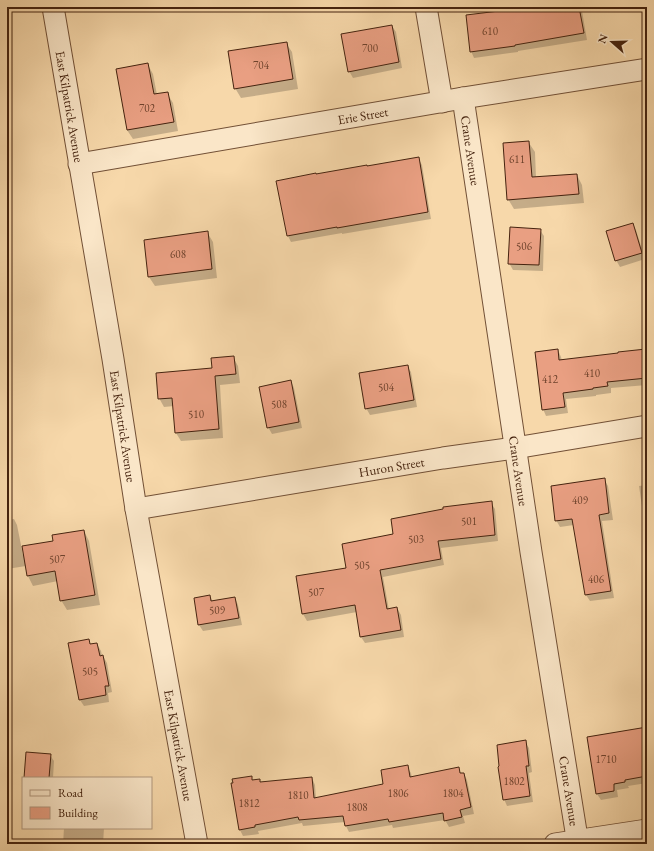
<svg xmlns="http://www.w3.org/2000/svg" width="654" height="851" font-family="'EB Garamond',serif">
	<style>
		.shadow { fill: #0003 }
		.building { fill: #e99f82; stroke: #45230f }
		.lines { fill: none; stroke-linecap: round; stroke-linejoin: round }
		.minor-casing { stroke: #725036; stroke-width: 23 }
		.minor { stroke: #fae6c8; stroke-width: 21 }
		.labels { text-anchor: middle; stroke-width: 3; stroke-linejoin: round; paint-order: stroke }
		.number-label { font-size: 11px; fill: #6e422c }
		.street-label { font-size: 13px; fill: #45230f; stroke: #fae6c8 }
	</style>
	<rect width="100%" height="100%" fill="#f7d8aa"/>
	<filter id="stains"><feTurbulence type="fractalNoise" baseFrequency=".005" numOctaves="4"/><feColorMatrix values="0 0 0 0 .2 0 0 0 0 .09 0 0 0 0 .02 0 0 0 .5 -.17"/></filter>
	<radialGradient id="worn" r=".72"><stop offset=".6" stop-color="#630" stop-opacity="0"/><stop offset="1" stop-color="#630" stop-opacity=".3"/></radialGradient>
	<path class="shadow" d="M108,7H132L110,10Z
		M524,7H580L582,11L587,40L518,51V52L474,58L471,51L525,9Z
		M626,7H642L628,11Z
		M392,26L396,32L402,68L353,78L349,71Z
		M286,43L292,52L298,89L241,98L235,88Z
		M148,65L153,74L157,95L167,93L173,103L178,131L133,139L127,130Z
		M529,143L535,152L536,178L577,175L582,185L584,203L514,209L508,199Z
		M418,158L422,165L431,219L342,234V233L291,242L288,236Z
		M633,224L636,230L645,259L620,267L616,260Z
		M540,230L544,236L543,271L513,270L509,263Z
		M207,232L213,242L217,278L155,286L149,277Z
		M558,350L561,357L562,361L619,354V353L647,350V385L611,388V393L596,395V396L566,399L568,413L546,416L543,409Z
		M233,357L238,366L240,383L220,385L223,438L181,441L176,433L174,406L164,407L159,398L213,369Z
		M407,366L411,372L417,407L370,415L366,408Z
		M291,381L294,388L302,428L272,434L268,427Z
		M604,479L608,486L613,520L602,521L614,598L590,601L586,595L574,525L560,527L556,520Z
		M647,485V524L644,520L639,486Z
		M491,503L495,509L498,541L441,548L444,565L383,577L389,610L397,608L401,615L404,637L365,643L361,637L357,612L307,621L303,614L297,577L347,568L395,535Z
		M14,519L17,525L23,555L84,531L89,541L100,605L67,610L61,600L58,581L33,586L28,576L26,566L7,569V520Z
		M210,596L213,602L235,598L238,605L242,625L203,631L199,625L195,599Z
		M88,640L91,645L97,644L101,651L102,656H103L107,663L112,692L108,693L109,702L84,706L80,700Z
		M647,727V783L628,786L629,788L617,790L618,797L601,800L597,794L637,729Z
		M525,742L529,748L532,772L529,773L533,802L507,806L504,799Z
		M50,755L54,761L53,778H25Z
		M407,767L411,773L412,778L458,769L461,774H464L467,780L474,814L463,816L465,823L449,827L445,820L393,828L392,825L349,832L346,826L345,822L303,826L302,823L258,831L259,834L243,836L240,830L251,777L253,781L259,780L261,782L312,778L315,785L316,799L384,785Z
		M64,828H104L103,844H63Z"/>
	<path class="building" d="M532,7H579L584,33L515,45V46L470,52L466,15Z
		M392,25L399,62L348,72L341,34Z
		M287,42L293,79L234,89L228,51Z
		M148,63L154,94L168,92L174,122L127,130L116,69Z
		M529,141L532,177L577,174L579,194L507,200L503,143Z
		M419,157L428,212L337,228V227L287,236L276,181L316,173V174L367,165V166Z
		M633,223L642,253L615,261L606,231Z
		M510,227L541,229L539,265L508,264Z
		M208,231L212,269L148,277L144,240Z
		M558,349L559,360L618,353V352L646,349L647,378L607,382L608,386L593,388V389L563,393L565,407L542,410L535,352Z
		M234,356L236,374L215,376L219,429L175,433L172,398L158,399L156,373L212,368L211,358Z
		M408,365L414,400L365,409L359,373Z
		M291,380L299,422L267,428L259,387Z
		M605,478L609,513L599,515L611,591L585,595L572,519L555,521L551,486Z
		M492,501L495,535L438,541L441,559L380,570L387,609L397,607L401,630L360,637L355,605L302,614L296,576L346,568L342,544L393,534L391,519L443,509V507Z
		M84,530L95,595L60,601L55,571L27,576L22,546L53,541L52,535Z
		M210,595L211,601L235,597L239,618L198,625L194,598Z
		M89,639L90,644L97,643L100,656L103,655L109,686H105L106,695L79,700L68,643Z
		M647,727V776L625,780V782L614,784V791L596,794L587,737Z
		M526,740L529,766H526L530,796L503,800L498,767L499,766L497,745Z
		M26,752L51,754L49,778H24Z
		M408,765L410,777L459,767L460,773H464L471,807L460,810L462,817L444,821L443,813L389,822L388,819L345,826L343,816L299,820L298,817L255,825V827L239,830L231,783H233L232,779L252,776V780L260,779V782L312,777L314,798L383,784L381,770Z"/>
	<g class="lines">
		<g class="minor-casing">
			<g id="minor">
				<path id="s1" d="M53,7L113,359L136,509L197,844"/>
				<path d="M426,7L442,102"/>
				<path id="s2" d="M463,98L531,552L578,844"/>
				<path id="s3" d="M79,164L463,98L647,69"/>
				<path id="s4" d="M136,509L443,458L515,448L647,426"/>
				<path d="M555,844L647,830"/>
			</g>
		</g>
		<use href="#minor" class="minor"/>
	</g>
	<g class="labels">
		<g class="number-label">
			<text x="490" y="35">610</text>
			<text x="370" y="52">700</text>
			<text x="261" y="69">704</text>
			<text x="147" y="112">702</text>
			<text x="517" y="163">611</text>
			<text x="524" y="250">506</text>
			<text x="178" y="258">608</text>
			<text x="592" y="377">410</text>
			<text x="550" y="383">412</text>
			<text x="386" y="391">504</text>
			<text x="279" y="408">508</text>
			<text x="196" y="418">510</text>
			<text x="580" y="504">409</text>
			<text x="469" y="525">501</text>
			<text x="416" y="543">503</text>
			<text x="57" y="563">507</text>
			<text x="362" y="569">505</text>
			<text x="596" y="583">406</text>
			<text x="316" y="596">507</text>
			<text x="217" y="614">509</text>
			<text x="90" y="675">505</text>
			<text x="606" y="763">1710</text>
			<text x="514" y="785">1802</text>
			<text x="398" y="797">1806</text>
			<text x="453" y="797">1804</text>
			<text x="298" y="799">1810</text>
			<text x="249" y="807">1812</text>
			<text x="357" y="811">1808</text>
		</g>
		<g class="street-label">
			<text dy="5" stroke="none"><textPath href="#s1" startOffset="101">East Kilpatrick Avenue</textPath></text>
			<text dy="5" stroke="none"><textPath href="#s3" startOffset="288">Erie Street</textPath></text>
			<text dy="5" stroke="none"><textPath href="#s2" startOffset="53">Crane Avenue</textPath></text>
			<text dy="5" stroke="none"><textPath href="#s1" startOffset="425">East Kilpatrick Avenue</textPath></text>
			<text dy="5" stroke="none"><textPath href="#s4" startOffset="259">Huron Street</textPath></text>
			<text dy="5" stroke="none"><textPath href="#s2" startOffset="377">Crane Avenue</textPath></text>
			<text dy="5" stroke="none"><textPath href="#s1" startOffset="749">East Kilpatrick Avenue</textPath></text>
			<text dy="5" stroke="none"><textPath href="#s2" startOffset="701">Crane Avenue</textPath></text>
		</g>
	</g>
	<rect width="654" height="851" fill="none" stroke="#f7d8aa" stroke-width="24"/>
	<rect x="8" y="8" width="638" height="835" fill="none" stroke="#45230f" stroke-width="2"/>
	<rect x="12" y="12" width="630" height="827" fill="none" stroke="#45230f"/>
	<rect x="22" y="777" width="130" height="52" fill="#fae6c8" stroke="#b2987e"/>
	<rect x="30" y="790" width="20" height="6" fill="#fae6c8" stroke="#b2987e"/>
	<text x="58" y="797" font-size="12" fill="#45230f">Road</text>
	<rect x="30" y="807" width="20" height="12" fill="#e99f82" stroke="#b2987e"/>
	<text x="58" y="817" font-size="12" fill="#45230f">Building</text>
	<g transform="translate(612 42) rotate(290)" stroke="#fae6c8" stroke-width="3" paint-order="stroke">
	<path d="M0-3L7 15L0 10L-7 15Z" fill="#45230f"/>
	<text y="-6" font-size="11" font-weight="bold" text-anchor="middle" fill="#45230f">N</text>
	</g>
	<rect width="100%" height="100%" filter="url(#stains)"/>
	<rect width="100%" height="100%" fill="url(#worn)"/>
</svg>
